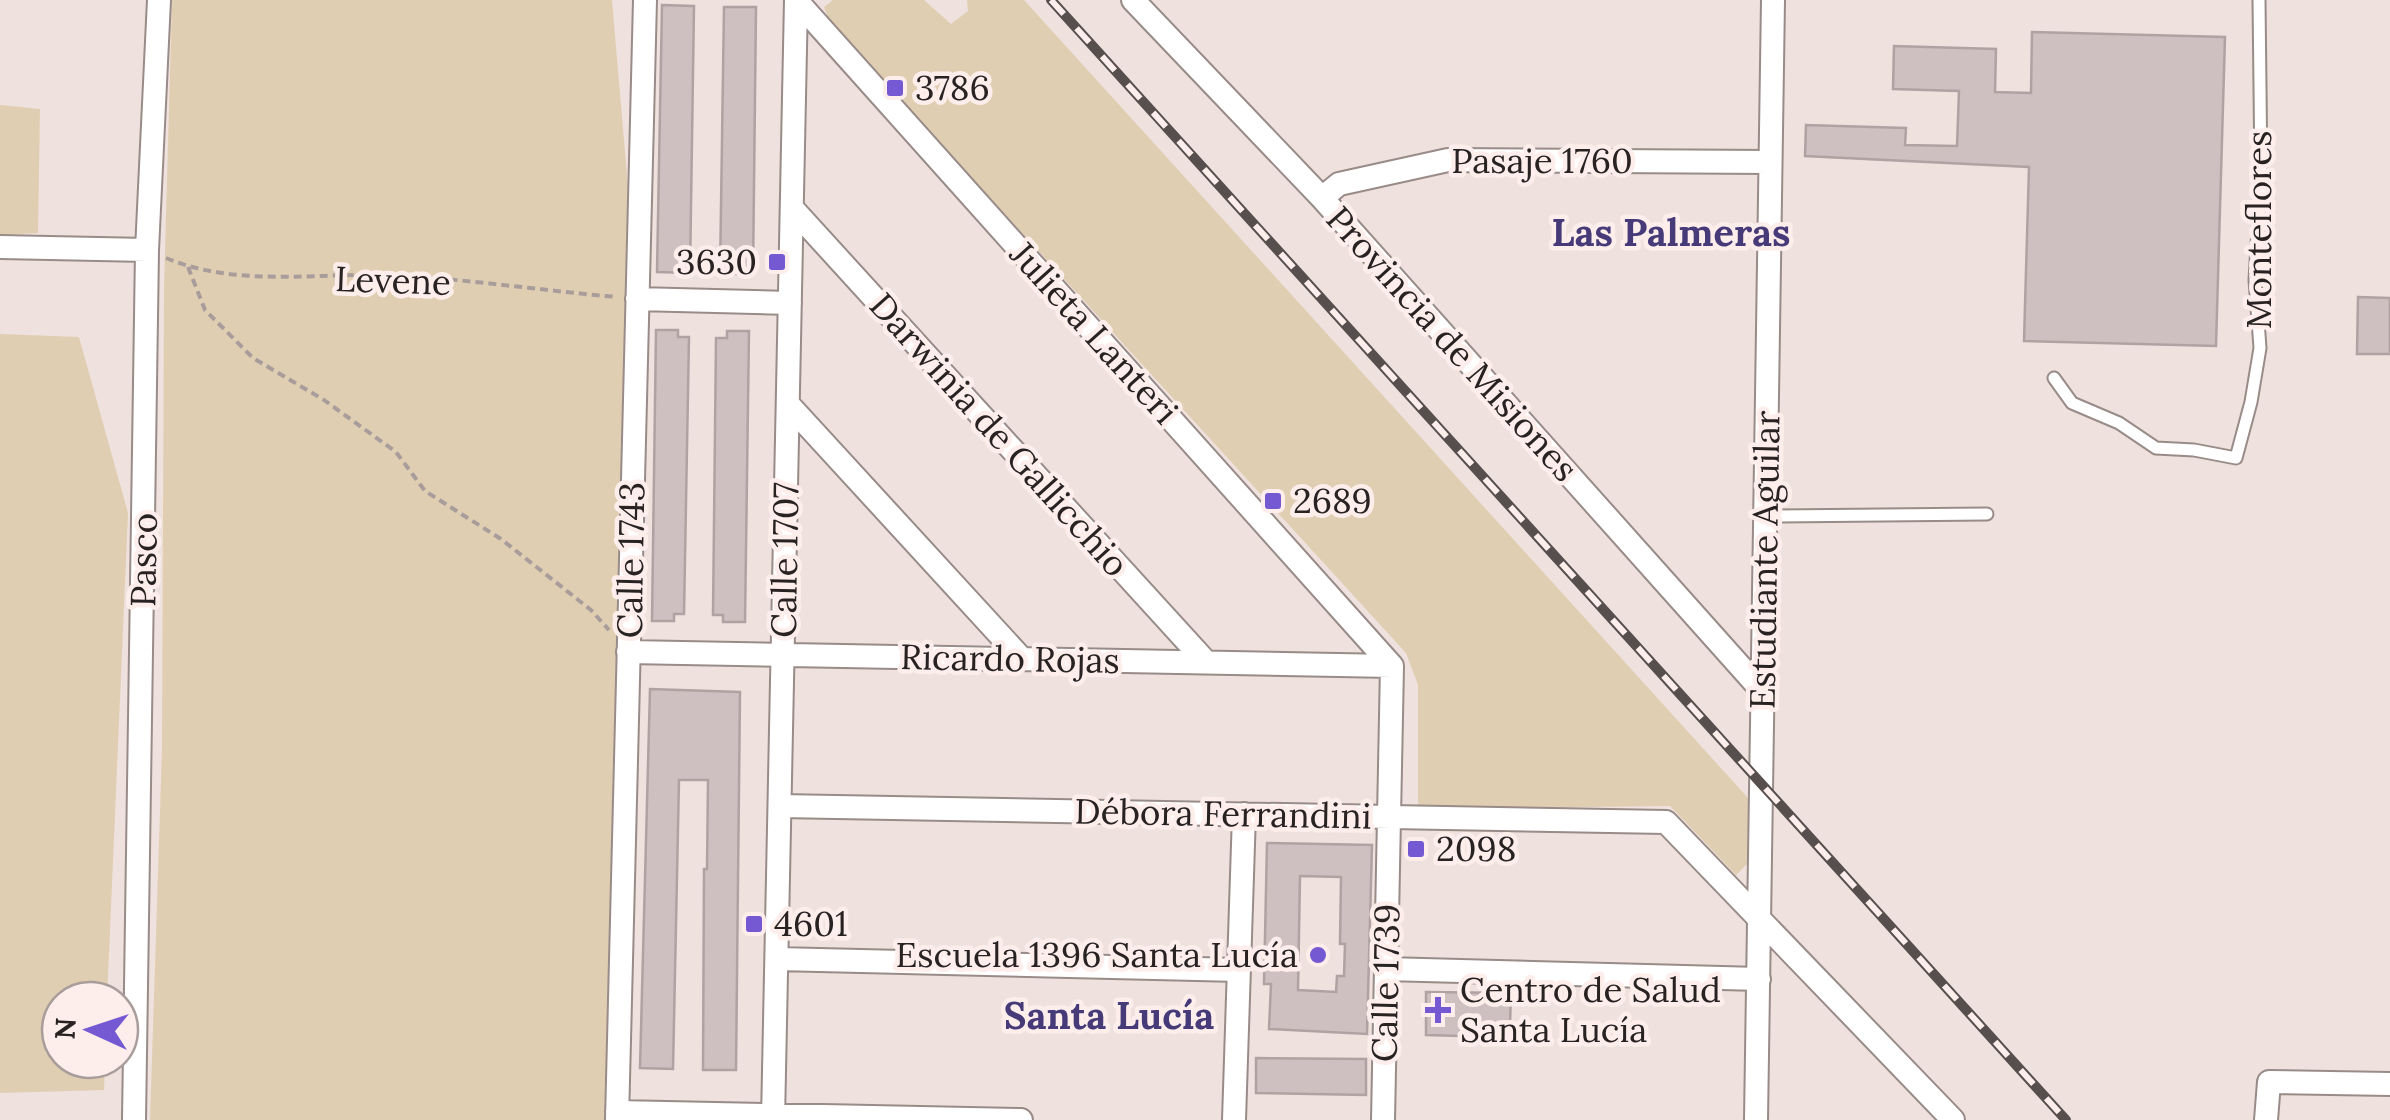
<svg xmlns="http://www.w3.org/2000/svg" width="2390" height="1120" font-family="Lora,serif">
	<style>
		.green { fill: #e0ceb3 }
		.building { fill: #cebfc0; stroke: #b0a2a2; stroke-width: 2.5; fill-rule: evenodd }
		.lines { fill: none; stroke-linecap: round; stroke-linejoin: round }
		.service-casing { stroke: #988b88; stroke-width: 15 }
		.minor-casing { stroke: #988b88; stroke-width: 26 }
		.path { stroke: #a89d9a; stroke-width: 4; stroke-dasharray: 8 5; stroke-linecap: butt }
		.service { stroke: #fff; stroke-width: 11 }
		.minor { stroke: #fff; stroke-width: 22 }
		.rail-casing { stroke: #564f4d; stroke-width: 10 }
		.rail { stroke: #fdeeeb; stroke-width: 6; stroke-dasharray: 19; stroke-linecap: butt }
		.poi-dot { fill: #7459d3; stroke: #fdeeeb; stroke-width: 4 }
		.labels { text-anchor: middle; stroke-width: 9; stroke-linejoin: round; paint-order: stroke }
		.poi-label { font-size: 35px; fill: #282322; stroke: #fdeeeb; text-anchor: start }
		.street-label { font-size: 35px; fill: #282322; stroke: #fdeeeb }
		.neighbourhood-label { font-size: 38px; font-weight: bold; fill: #463b78; stroke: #fdeeeb }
	</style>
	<rect width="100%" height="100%" fill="#efe1dd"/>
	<path class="green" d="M172,0H612L628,187L607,1120H150L162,749L164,288Z
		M833,0H924L951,24L968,11L967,0H1024L1749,799L1748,863L1736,875L1670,806L1418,809V685L1406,653L830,23L824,7Z
		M0,105L40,109L38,233L0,235Z
		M0,334L79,337L128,513L107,1000H60V1060H105L104,1090L0,1093Z"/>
	<path class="building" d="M662,5L694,6L690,273L657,272Z
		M724,7H756L753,274H720Z
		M2032,32L2225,37L2216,346L2024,341L2029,167L1805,156L1806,125L1906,128L1905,145L1957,146L1959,91L1893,89L1894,46L1996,49L1995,92L2031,93Z
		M2358,297L2390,298V354H2357Z
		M656,330H678V337H689L684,614H674V621H652Z
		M727,331H749L745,622H723V615H713L716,338H727Z
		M650,689L740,692L736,1070H703L704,869H707L708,780H679L673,1069L640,1068Z
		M1267,843L1372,845L1367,1034L1269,1029L1271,984H1264ZM1300,876L1341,877L1340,944H1345L1344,976H1337L1336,992L1298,990Z
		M1426,992L1511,993L1510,1025H1460V1036L1426,1035Z
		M1256,1058L1366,1059V1095L1256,1093Z"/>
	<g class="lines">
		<g class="service-casing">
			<path id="service" d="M2054,378L2072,403L2119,423L2156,448L2194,450L2236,458L2251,402L2260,348L2255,280L2261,175L2259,0
				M1766,516L1987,514"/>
		</g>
		<g class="minor-casing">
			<path id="minor" d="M796,0L1392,666
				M1133,0L1322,198L1764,693
				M1322,198L1339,184L1448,160L1770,162
				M792,208L1206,662
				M0,247L147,250
				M637,299L790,303
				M788,404L1022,659
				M628,652L1392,666
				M780,806L1666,822L1953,1120
				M777,959L1239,970
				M1386,969L1759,979
				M617,1112L1021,1120
				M134,1120L147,250L159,0
				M617,1120L645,0
				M773,1120L796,0
				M1234,1120L1244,814
				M1383,1120L1392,666
				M1756,1120L1773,0
				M2266,1120L2269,1082L2390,1084"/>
		</g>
		<path class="path" d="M166,258C243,290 329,270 410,276C479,281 548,291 617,297
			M188,267L205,310L253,358L324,400L396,452L425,491L501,539L591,610L609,630"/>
		<use href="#service" class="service"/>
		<use href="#minor" class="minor"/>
		<g class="rail-casing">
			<path id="rail" d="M1051,0L2066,1120"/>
		</g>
		<use href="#rail" class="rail"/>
	</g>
	<g class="poi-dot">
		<rect x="885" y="78" width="20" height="20" rx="5"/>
		<rect x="767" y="252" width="20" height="20" rx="5"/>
		<rect x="1263" y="491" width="20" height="20" rx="5"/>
		<rect x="1406" y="839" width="20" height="20" rx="5"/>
		<rect x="744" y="914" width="20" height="20" rx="5"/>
		<circle cx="1318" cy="955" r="10"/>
		<path d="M1433 995h10v10h10v10h-10v10h-10v-10h-10v-10h10z"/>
	</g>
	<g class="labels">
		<g class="poi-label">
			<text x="915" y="100">3786</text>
			<text x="757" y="274" text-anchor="end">3630</text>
			<text x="1293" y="513">2689</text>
			<text x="1436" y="861">2098</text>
			<text x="774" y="936">4601</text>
			<text x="1298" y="967" text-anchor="end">Escuela 1396 Santa Lucía</text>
			<text x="1460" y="1002">Centro de Salud<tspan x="1460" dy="40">Santa Lucía</tspan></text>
		</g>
		<g class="street-label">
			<text x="1542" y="173">Pasaje 1760</text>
			<text transform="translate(2259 230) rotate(-90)" y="12">Monteflores</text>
			<text transform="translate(393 281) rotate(2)" y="12">Levene</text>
			<text transform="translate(1094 333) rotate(48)" y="12">Julieta Lanteri</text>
			<text transform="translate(1452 344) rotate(48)" y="12">Provincia de Misiones</text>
			<text transform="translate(999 435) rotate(48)" y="12">Darwinia de Gallicchio</text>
			<text transform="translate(144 560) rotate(-89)" y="12">Pasco</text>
			<text transform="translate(631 560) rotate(-89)" y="12">Calle 1743</text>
			<text transform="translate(785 560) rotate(-89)" y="12">Calle 1707</text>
			<text transform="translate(1765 560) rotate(-89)" y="12">Estudiante Aguilar</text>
			<text transform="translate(1010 659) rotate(1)" y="12">Ricardo Rojas</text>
			<text transform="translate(1223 814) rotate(1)" y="12">Débora Ferrandini</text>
			<text transform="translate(1386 983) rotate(-89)" y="12">Calle 1739</text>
		</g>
		<g class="neighbourhood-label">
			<text x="1671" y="246">Las Palmeras</text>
			<text x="1109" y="1029">Santa Lucía</text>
		</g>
	</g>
	<g transform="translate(90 1030) rotate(273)"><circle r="48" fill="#fdeeeb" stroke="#a89d9b" stroke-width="2.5"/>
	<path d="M0-8L18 38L0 25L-18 38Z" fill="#7459d3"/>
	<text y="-15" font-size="28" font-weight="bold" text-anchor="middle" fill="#282322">N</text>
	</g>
</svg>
